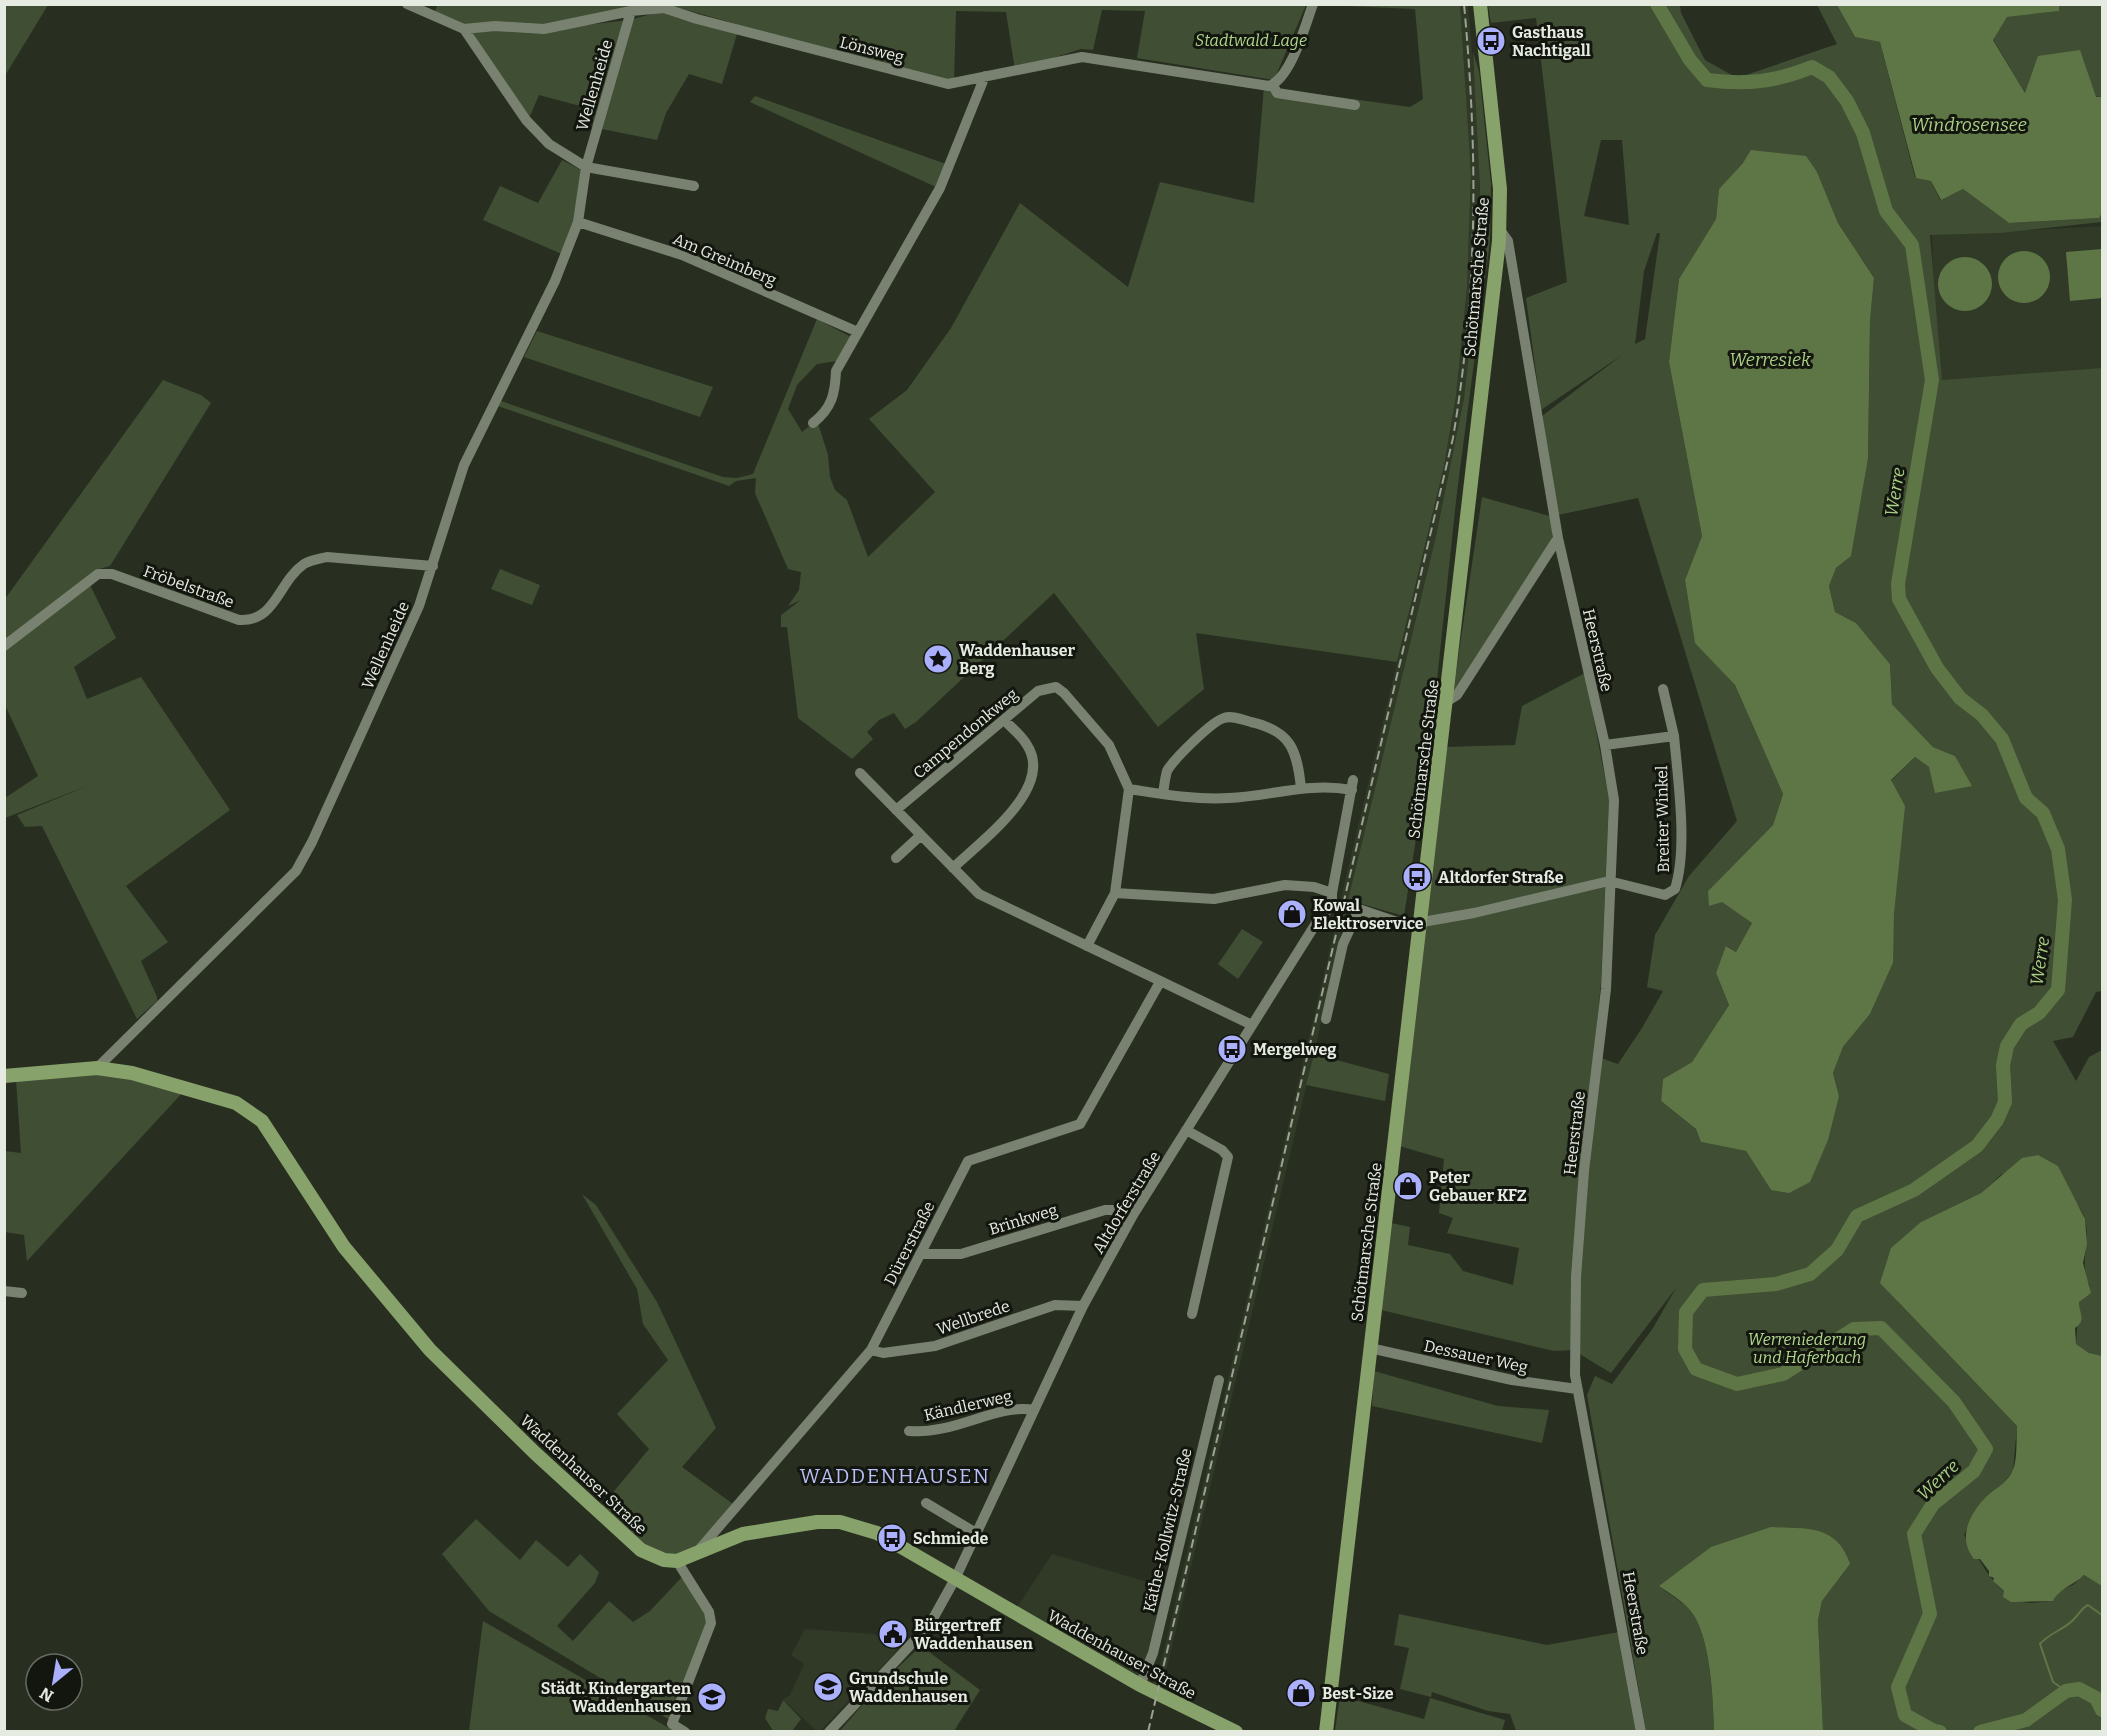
<svg xmlns="http://www.w3.org/2000/svg" width="2107" height="1736" font-family="Bitter,serif">
	<style>
		.built { fill: #303a26 }
		.green { fill: #404e33; fill-rule: evenodd }
		.water { fill: #5e7646 }
		.lines { fill: none; stroke-linecap: round; stroke-linejoin: round }
		.stream { stroke: #5e7646; stroke-width: 2 }
		.river { stroke: #5e7646; stroke-width: 14 }
		.minor { stroke: #798271; stroke-width: 10 }
		.major { stroke: #87a26b; stroke-width: 14 }
		.rail { stroke: #9ba296; stroke-width: 2; stroke-dasharray: 9 4.5; stroke-linecap: butt }
		.labels { text-anchor: middle; stroke-width: 6; stroke-linejoin: round; paint-order: stroke }
		.poi-label { font-size: 16px; font-weight: bold; fill: #e5ebe1; stroke: #13160f; text-anchor: start }
		.park-label { font-size: 16px; font-style: italic; fill: #b2d88d; stroke: #13160f }
		.street-label { font-size: 16px; fill: #e5ebe1; stroke: #13160f }
		.water-label { font-size: 18px; font-style: italic; fill: #a9ce84; stroke: #13160f }
		.quarter-label { font-size: 20px; letter-spacing: 1.5px; fill: #b8bef6; stroke: #13160f }
	</style>
	<rect width="100%" height="100%" fill="#282f21"/>
	<path class="built" d="M1460,5H1468L1479,133L1480,188L1476,289L1464,398L1436,536L1348,900L1341,898L1444,466L1456,396L1467,288L1471,174Z
		M2102,226V369L1935,386L1932,235Z
		M1340,907L1347,909L1314,1054L1161,1692L1152,1688L1153,1676L1158,1675Z
		M1052,1554L1165,1587L1140,1682L1016,1609Z
		M805,1629L874,1634L897,1651L820,1731H817L783,1700L790,1695L804,1664L791,1655Z"/>
	<path class="green" d="M438,4L655,5L546,25L466,27L434,14Z
		M666,4L1306,5L1274,80L1137,58L1145,11L1102,10L1093,50L1081,49L1015,70L1006,12L956,11L954,83L737,34L722,84L689,74L666,113L657,140L592,127L595,110L539,95L528,121L473,33L497,29L541,30L630,20L662,11L736,24Z
		M4,5H48L6,74L4,73Z
		M1323,5H1460L1461,19L1471,174L1467,288L1456,396L1444,466L1397,662L1196,633L1204,689L1158,727L1054,593L916,722L905,729L894,713L879,720L867,732L873,739L852,759L798,718L787,627H781V615L801,600L788,606L799,590L801,572L788,569L755,493L756,478L736,481L729,486L498,406L501,401L723,477L737,478L753,474L817,319L851,337L837,361L817,364L797,385L788,409L802,432L817,420L828,455L830,477L835,490L847,500L868,557L935,492L869,419L907,390L951,328L1020,203L1128,287L1160,182L1254,203L1264,87L1410,107L1423,99L1415,9Z
		M1488,5H1680L1681,13L1705,60L1737,78L1837,44L1817,5H1837L1855,37L1880,42L1915,177L1931,181L1940,200L1963,189L2009,223L2098,218L2102,213V222L2000,233L1930,235L1942,380L2102,368V991L2096,992L2073,1037L2053,1041L2076,1081L2089,1057L2102,1050V1356L2089,1353L2076,1344L2079,1302L2090,1286C2078,1264 2091,1244 2085,1220C2084,1213 2078,1206 2074,1199L2002,1174L1981,1193L1921,1222L1897,1301L2017,1426L2013,1471L2002,1485L1977,1509L1964,1535C1980,1559 1997,1600 2029,1603C2037,1603 2045,1601 2053,1601L2060,1590L2073,1585L2084,1575L2102,1585V1731H1823L1818,1620L1822,1601L1850,1564L1659,1586C1668,1594 1681,1600 1689,1609C1711,1633 1713,1700 1714,1731H1646L1587,1395L1595,1376L1612,1384L1653,1328L1676,1288L1611,1373L1573,1350L1554,1351L1381,1310L1391,1223L1410,1227L1408,1245L1450,1254L1463,1271L1513,1285L1519,1248L1447,1233L1453,1218L1439,1213L1444,1159L1399,1146L1445,747L1515,745L1522,706L1585,673L1609,799L1601,983L1584,1151L1601,1058L1618,1064L1642,1028L1663,991L1647,987L1655,935L1689,876L1737,821L1638,498L1558,515L1542,416L1622,355L1541,410L1526,298L1567,282L1536,18L1491,23ZM1601,140H1622L1629,225L1584,216ZM1743,163L1817,172L1838,223L1874,278L1870,321L1868,459L1851,555L1836,568L1829,586L1835,612L1856,623L1890,664L1892,704L1933,747L1955,756L1929,767L1915,757L1891,781L1893,963L1870,1014L1843,1047L1833,1073L1839,1096L1771,1190L1746,1151L1701,1142L1696,1129L1661,1101L1663,1079L1692,1062L1729,1005L1716,973L1727,946L1736,952L1752,923L1708,891L1773,825L1783,794L1735,685L1695,642L1685,580L1702,536L1669,362L1679,279L1716,219L1719,189ZM1657,233H1660L1645,339L1635,344L1644,271Z
		M2059,5H2102V97L2025,93L1993,39L2007,17L2059,11Z
		M1473,52L1479,71L1491,184L1490,241L1457,492L1429,755L1404,916L1348,900L1436,536L1464,398L1476,289L1480,188Z
		M755,96L946,164L936,187L750,102Z
		M562,160L581,170L573,227L564,255L483,220L500,186L538,203Z
		M537,331L713,387L700,417L524,357Z
		M163,380L201,395L211,403L110,566L95,570L5,643V599Z
		M1482,497L1553,517L1552,539L1453,692Z
		M500,569L540,585L532,605L491,589Z
		M90,585L116,638L74,667L87,699L141,677L230,810L126,886L168,942L141,961L157,997V1001L137,1019L42,826L25,827L17,815L92,784L5,818V798L38,776L5,705V649Z
		M1242,929L1263,942L1238,979L1218,964Z
		M1314,1054L1389,1074L1385,1101L1306,1085Z
		M88,1074L131,1077L184,1091L27,1261L24,1235L5,1232V1151L21,1153L16,1080Z
		M582,1194L596,1205L657,1302L716,1428L682,1467L733,1504L695,1548L677,1558L644,1547L601,1507L649,1449L617,1414L668,1360L643,1324L637,1289Z
		M1374,1371L1498,1406L1549,1410L1542,1443L1372,1406Z
		M476,1519L520,1560L536,1540L568,1567L580,1554L599,1572L595,1583L557,1626L573,1641L609,1601L633,1622L650,1611L682,1577L706,1613L707,1623L670,1720L489,1611L442,1554Z
		M1399,1614L1547,1645L1619,1632L1636,1731H1516L1510,1714L1488,1711L1432,1692L1431,1697L1400,1689L1409,1648L1394,1645Z
		M483,1621L674,1731H469Z
		M921,1646L980,1690L954,1731L839,1732L881,1683Z
		M1340,1696L1424,1719L1430,1698L1505,1720L1502,1731H1335Z
		M783,1700L801,1719L792,1731H773L765,1718L768,1709L778,1711Z"/>
	<path class="water" d="M1837,5H2059V11L2007,17L1993,40L2025,93L2038,56L2080,50L2096,97H2102V213L2099,218L2009,223L1963,189L1941,200L1931,181L1916,178L1880,42L1855,37Z
		M1751,150L1806,156L1817,172L1838,223L1874,278L1870,321L1868,459L1851,556L1836,568L1829,586L1835,612L1856,623L1890,664L1892,704L1933,747L1955,756L1972,786L1935,793L1929,767L1915,757L1891,780L1905,806L1894,913L1893,963L1870,1014L1843,1047L1833,1073L1839,1096L1828,1140L1810,1182L1789,1193L1771,1190L1746,1151L1701,1142L1696,1129L1661,1101L1663,1079L1692,1062L1729,1005L1716,973L1726,946L1736,952L1752,923L1722,902L1709,906L1708,891L1773,825L1783,794L1735,685L1695,643L1685,580L1702,536L1669,362L1679,279L1716,219L1719,189L1743,163Z
		M2102,249V298L2070,301L2066,252Z
		M1998 277a26 26 0 1 1 52 0a26 26 0 1 1-52 0Z
		M1938 284a27 27 0 1 1 54 0a27 27 0 1 1-54 0Z
		M2038,1155L2058,1166L2085,1219L2087,1244L2083,1263L2091,1293L2079,1302C2079,1314 2087,1320 2075,1328L2076,1344L2089,1353L2102,1356V1586L2084,1575C2074,1585 2061,1587 2053,1601L2011,1602L2003,1597L2004,1591L1993,1581L1994,1578L1989,1576V1571L1980,1559H1974C1958,1539 1968,1516 1985,1498C1994,1489 2006,1484 2012,1472C2018,1461 2016,1439 2017,1426L1880,1283L1891,1248L1921,1222L1981,1193L2022,1158Z
		M1771,1527C1806,1529 1837,1524 1850,1564L1822,1601L1818,1620L1823,1731H1714C1713,1700 1711,1633 1689,1609C1681,1600 1669,1593 1659,1586L1711,1547Z"/>
	<g class="lines">
		<path class="stream" d="M2066,1691L2053,1682L2040,1644C2050,1632 2065,1630 2075,1618C2081,1612 2080,1609 2088,1605L2102,1615"/>
		<path class="river" d="M1657,4L1690,60L1707,80C1745,85 1776,82 1812,67L1829,77L1847,101L1863,133L1886,211L1912,245L1932,380L1898,584L1899,599L1937,668L1960,698L1982,715L2002,739L2026,798L2043,813L2058,849L2065,900L2058,990L2039,1013L2021,1024L2007,1046L2003,1065L2005,1102L1997,1120L1977,1146L1914,1190L1857,1216L1837,1250L1810,1274L1776,1284L1703,1290L1686,1312L1685,1349L1696,1369L1737,1384L1783,1374L1854,1329L1881,1328L1954,1402L1986,1449L1974,1471L1933,1504L1914,1534L1930,1614L1898,1687L1905,1715L1934,1731L1940,1732
			M1980,1732L2026,1720L2066,1691L2079,1689L2096,1698L2102,1710"/>
		<path class="minor" d="M407,4L464,29L495,26L544,29L631,11L664,8L697,19L948,84L1082,57L1269,86C1291,78 1305,26 1313,4
			M464,29L526,120L549,144L586,167L694,186
			M1273,85L1277,93L1355,105
			M578,222L682,255L858,332
			M1500,230L1508,241L1558,538L1605,745L1614,800L1606,989L1584,1171L1576,1277L1575,1375L1641,1732
			M813,423C832,408 835,394 836,371L940,188L985,76
			M4,646L98,574H112L239,620C276,622 278,582 304,564C310,560 319,559 327,557L433,566
			M1663,689L1674,736
			M1446,702L1457,695L1558,538
			M860,773L979,894L1252,1025
			M1129,789C1162,794 1194,800 1229,798C1272,796 1308,782 1352,790
			M1163,794C1164,787 1165,778 1167,771C1173,760 1212,721 1224,718C1232,715 1243,720 1251,722C1291,731 1297,750 1301,788
			M896,810L1038,691L1056,687L1064,693L1109,745L1129,789L1115,893L1087,946
			M896,858L921,835
			M953,868C981,841 1055,788 1027,745C1022,736 1012,728 1005,721
			M1115,893L1214,899L1285,885L1314,887L1332,893
			M1332,904H1344L1400,923L1411,924L1474,913L1609,881L1665,895L1675,889C1688,848 1678,780 1674,736L1605,745
			M1326,1019L1343,944L1359,909
			M97,1068L296,871L312,842L419,606L464,465L555,281L578,222L586,167L631,11
			M1186,1130L1222,1150L1228,1157L1192,1314
			M920,1254H961L1105,1210H1123L1133,1215
			M4,1291L22,1293
			M1370,1348L1512,1380L1577,1389
			M871,1350L883,1353L935,1346L1055,1305L1083,1306
			M909,1431C955,1435 997,1403 1034,1410
			M926,1503L976,1533
			M698,1551L871,1350L968,1161L1080,1124L1160,982
			M677,1561L709,1612L711,1623L672,1724L685,1732
			M1140,1685L1153,1653L1219,1380
			M829,1732L930,1624L955,1579L1083,1306L1133,1215L1315,925L1332,904V893L1353,780"/>
		<path class="major" d="M4,1076L97,1068L132,1073L236,1103L262,1121L344,1247L430,1350L535,1453L641,1550L664,1560L677,1561L743,1534L817,1522H840L877,1533L1140,1685L1236,1732
			M1326,1732L1499,241L1500,189L1480,4"/>
		<path class="rail" d="M1148,1732L1453,438C1478,288 1478,155 1464,4"/>
	</g>
	<defs>
		<g id="bus-disc" transform="scale(1.5)"><circle r="9.5" fill="#aab0fb" stroke="#13160f"/><path d="M-5-6H5V4H4V6H2V4H-2V6H-4V4H-5ZM-3.5-4V0h7V-4ZM-3.5 1.2v1.5H-2V1.2ZM2 1.2v1.5H3.5V1.2Z" fill="#111"/></g>
		<g id="sight-disc" transform="scale(1.5)"><circle r="9.5" fill="#aab0fb" stroke="#13160f"/><path d="M0-6L1.8-2.2L6-1.7L2.9 1.2L3.7 5.4L0 3.3L-3.7 5.4L-2.9 1.2L-6-1.7L-1.8-2.2Z" fill="#111"/></g>
		<g id="shop-disc" transform="scale(1.5)"><circle r="9.5" fill="#aab0fb" stroke="#13160f"/><path d="M-5-2.5h2.3a2.7 3.5 0 0 1 5.4 0H5L5.5 6h-11ZM-1.5-2.5h3a1.5 2.3 0 0 0-3 0Z" fill="#111"/></g>
		<g id="civic-disc" transform="scale(1.5)"><circle r="9.5" fill="#aab0fb" stroke="#13160f"/><path d="M-.6-6.5H3V-4.5H.6V-3L4-1V1h2V6H-6V1h2V-1L-.6-3ZM-1.2 2.5V6h2.4V2.5Z" fill="#111"/></g>
		<g id="school-disc" transform="scale(1.5)"><circle r="9.5" fill="#aab0fb" stroke="#13160f"/><path d="M0-5L7-2L0 1L-7-2ZM-4 1L0 2.5L4 1V4Q0 6-4 4Z" fill="#111"/></g>
	</defs>
	<g fill-rule="evenodd">
		<use href="#bus-disc" x="1491" y="41"/>
		<use href="#sight-disc" x="938" y="659"/>
		<use href="#bus-disc" x="1417" y="877"/>
		<use href="#shop-disc" x="1292" y="914"/>
		<use href="#bus-disc" x="1232" y="1049"/>
		<use href="#shop-disc" x="1408" y="1186"/>
		<use href="#bus-disc" x="892" y="1538"/>
		<use href="#civic-disc" x="893" y="1634"/>
		<use href="#school-disc" x="828" y="1687"/>
		<use href="#shop-disc" x="1301" y="1693"/>
		<use href="#school-disc" x="712" y="1697"/>
	</g>
	<g class="labels">
		<g class="poi-label">
			<text x="1512" y="38">Gasthaus<tspan x="1512" dy="18">Nachtigall</tspan></text>
			<text x="959" y="656">Waddenhauser<tspan x="959" dy="18">Berg</tspan></text>
			<text x="1438" y="883">Altdorfer Straße</text>
			<text x="1313" y="911">Kowal<tspan x="1313" dy="18">Elektroservice</tspan></text>
			<text x="1253" y="1055">Mergelweg</text>
			<text x="1429" y="1183">Peter<tspan x="1429" dy="18">Gebauer KFZ</tspan></text>
			<text x="913" y="1544">Schmiede</text>
			<text x="914" y="1631">Bürgertreff<tspan x="914" dy="18">Waddenhausen</tspan></text>
			<text x="849" y="1684">Grundschule<tspan x="849" dy="18">Waddenhausen</tspan></text>
			<text x="691" y="1694" text-anchor="end">Städt. Kindergarten<tspan x="691" dy="18">Waddenhausen</tspan></text>
			<text x="1322" y="1699">Best-Size</text>
		</g>
		<g class="park-label">
			<text x="1251" y="46">Stadtwald Lage</text>
			<text x="1807" y="1345">Werreniederung<tspan x="1807" dy="18">und Haferbach</tspan></text>
		</g>
		<g class="street-label">
			<text transform="translate(872 49) rotate(14)" y="6">Lönsweg</text>
			<text transform="translate(594 85) rotate(-74)" y="6">Wellenheide</text>
			<text transform="translate(725 259) rotate(23)" y="6">Am Greimberg</text>
			<text transform="translate(1476 277) rotate(-85)" y="6">Schötmarsche Straße</text>
			<text transform="translate(189 586) rotate(20)" y="6">Fröbelstraße</text>
			<text transform="translate(385 645) rotate(-66)" y="6">Wellenheide</text>
			<text transform="translate(1598 650) rotate(77)" y="6">Heerstraße</text>
			<text transform="translate(965 733) rotate(-40)" y="6">Campendonkweg</text>
			<text transform="translate(1423 759) rotate(-83)" y="6">Schötmarsche Straße</text>
			<text transform="translate(1662 819) rotate(-91)" y="6">Breiter Winkel</text>
			<text transform="translate(1574 1133) rotate(-83)" y="6">Heerstraße</text>
			<text transform="translate(1126 1202) rotate(-59)" y="6">Altdorferstraße</text>
			<text transform="translate(1023 1219) rotate(-17)" y="6">Brinkweg</text>
			<text transform="translate(1366 1242) rotate(-83)" y="6">Schötmarsche Straße</text>
			<text transform="translate(909 1243) rotate(-63)" y="6">Dürerstraße</text>
			<text transform="translate(973 1317) rotate(-19)" y="6">Wellbrede</text>
			<text transform="translate(1476 1356) rotate(12)" y="6">Dessauer Weg</text>
			<text transform="translate(968 1405) rotate(-13)" y="6">Kändlerweg</text>
			<text transform="translate(584 1474) rotate(43)" y="6">Waddenhauser Straße</text>
			<text transform="translate(1167 1530) rotate(-77)" y="6">Käthe-Kollwitz-Straße</text>
			<text transform="translate(1636 1613) rotate(80)" y="6">Heerstraße</text>
			<text transform="translate(1122 1654) rotate(29)" y="6">Waddenhauser Straße</text>
		</g>
		<g class="water-label">
			<text x="1969" y="131">Windrosensee</text>
			<text x="1770" y="366">Werresiek</text>
			<text transform="translate(1895 492) rotate(-81)" y="6">Werre</text>
			<text transform="translate(2040 961) rotate(-82)" y="6">Werre</text>
			<text transform="translate(1938 1480) rotate(-43)" y="6">Werre</text>
		</g>
		<g class="quarter-label">
			<text x="895" y="1483">WADDENHAUSEN</text>
		</g>
	</g>
	<rect width="2107" height="1736" fill="none" stroke="#e5ebe1" stroke-width="12"/>
	<g transform="translate(54 1682) rotate(210)"><circle r="28" fill="#13160f" stroke="#676b63" stroke-width="1.5"/>
	<path d="M0-4.5L10 22L0 15L-10 22Z" fill="#aab0fb"/>
	<text y="-9" font-size="16" font-weight="bold" text-anchor="middle" fill="#e5ebe1">N</text>
	</g>
</svg>
